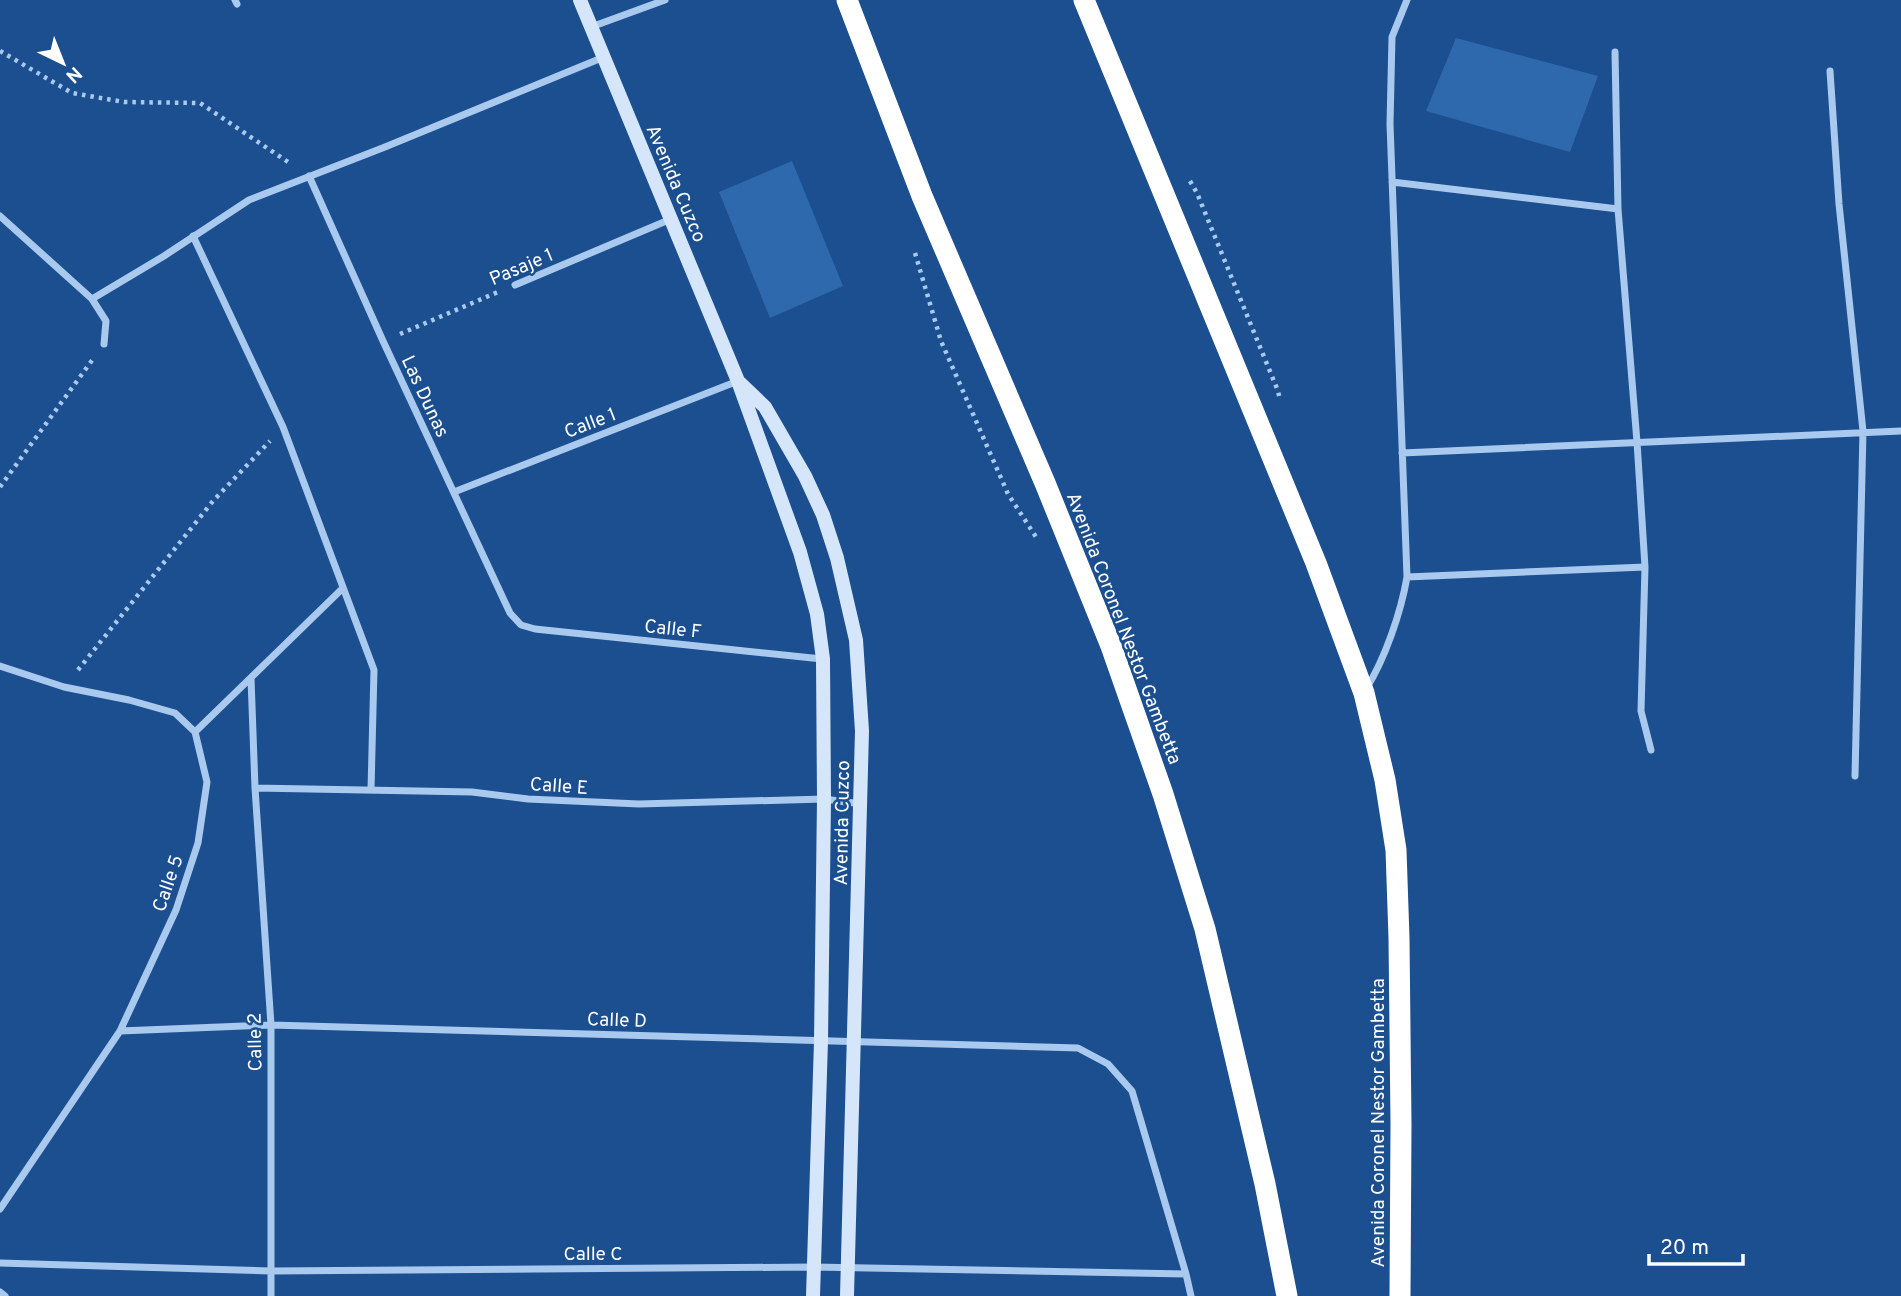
<svg xmlns="http://www.w3.org/2000/svg" width="1901" height="1296" font-family="Overpass,sans-serif">
	<style>
		.green { fill: #2e69ad }
		.lines { fill: none; stroke-linecap: round; stroke-linejoin: round }
		.path { stroke: #a9c9ee; stroke-width: 4.5; stroke-dasharray: 3.5 5; stroke-linecap: butt }
		.street { stroke: #a9c9ee; stroke-width: 7 }
		.secondary { stroke: #d6e6fa; stroke-width: 14 }
		.highway { stroke: #fff; stroke-width: 21 }
		.labels { text-anchor: middle; stroke-width: 5; stroke-linejoin: round; paint-order: stroke }
		.street-label { font-size: 19px; fill: #fff; stroke: #1b4f8f }
	</style>
	<rect width="100%" height="100%" fill="#1b4f8f"/>
	<path class="green" d="M1456,38L1598,76L1570,152L1426,111Z
		M792,161L843,286L770,318L719,192Z"/>
	<g class="lines">
		<path class="path" d="M0,51L72,93L124,102L200,103L291,164
			M1190,181L1197,193L1278,391L1280,400
			M915,253L941,341L1008,494L1036,537
			M400,334L498,292
			M0,487L93,359
			M78,670L213,501L270,441"/>
		<path class="street" d="M235,0L237,4
			M591,27L665,0
			M1615,52L1618,209L1637,442L1645,567L1641,711L1651,750
			M1830,71L1839,204L1863,431L1855,776
			M309,176L383,341L510,613L521,625L535,629L822,659
			M1392,182L1618,209
			M0,216L92,299L106,321L104,344
			M193,236L283,427L374,670L371,790
			M515,285L671,219
			M92,299L164,256L249,200L385,147L604,57
			M1402,453L1901,431
			M454,492L738,381
			M1407,577L1645,567
			M0,666L64,687L129,700L175,713L195,732L207,782L198,843L176,910L120,1031L0,1209
			M251,678L255,788L271,1025V1296
			M1366,689C1385,659 1401,612 1407,577L1390,124L1392,37L1407,0
			M195,732L343,588
			M255,788L472,792L528,799L639,804L824,799L861,804
			M120,1031L271,1025L1078,1048L1108,1064L1132,1091L1186,1274L1191,1296
			M0,1263L271,1271L813,1267L1186,1274
			M0,1292L5,1296"/>
		<path class="secondary" d="M580,0L738,381L800,552L817,614L823,659L824,799L821,1041L813,1296
			M740,383L765,407L805,476L823,515L837,558L856,640L862,731L847,1296"/>
		<path class="highway" d="M847,0L922,196L1045,483L1111,646L1163,794L1205,929L1265,1184L1287,1296
			M1084,0L1316,563L1364,693L1385,780L1396,850L1399,938L1401,1124L1400,1296"/>
	</g>
	<g class="labels">
		<g class="street-label">
			<text transform="translate(677 183) rotate(67)" y="7">Avenida Cuzco</text>
			<text transform="translate(521 266) rotate(-23)" y="7">Pasaje 1</text>
			<text transform="translate(426 396) rotate(65)" y="7">Las Dunas</text>
			<text transform="translate(590 422) rotate(-21)" y="7">Calle 1</text>
			<text transform="translate(673 628) rotate(6)" y="7">Calle F</text>
			<text transform="translate(1125 628) rotate(69)" y="7">Avenida Coronel Nestor Gambetta</text>
			<text transform="translate(559 785) rotate(4)" y="7">Calle E</text>
			<text transform="translate(841 823) rotate(-89)" y="7">Avenida Cuzco</text>
			<text transform="translate(167 883) rotate(-71)" y="7">Calle 5</text>
			<text transform="translate(617 1019) rotate(2)" y="7">Calle D</text>
			<text transform="translate(254 1042) rotate(-91)" y="7">Calle 2</text>
			<text transform="translate(1377 1123) rotate(-90)" y="7">Avenida Coronel Nestor Gambetta</text>
			<text x="593" y="1260">Calle C</text>
		</g>
	</g>
	<g transform="translate(63 63) rotate(137)" stroke="#1b4f8f" stroke-width="5" paint-order="stroke">
	<path d="M0-5L12 26L0 18L-12 26Z" fill="#ffffff"/>
	<text y="-10" font-size="19" font-weight="bold" text-anchor="middle" fill="#ffffff">N</text>
	</g>
	<path d="M1649 1254v10h94v-10" fill="none" stroke="#ffffff" stroke-width="3.5"/>
	<text x="1660" y="1254" font-size="21" fill="#ffffff" stroke="#1b4f8f" stroke-width="5" paint-order="stroke">20 m</text>
</svg>
